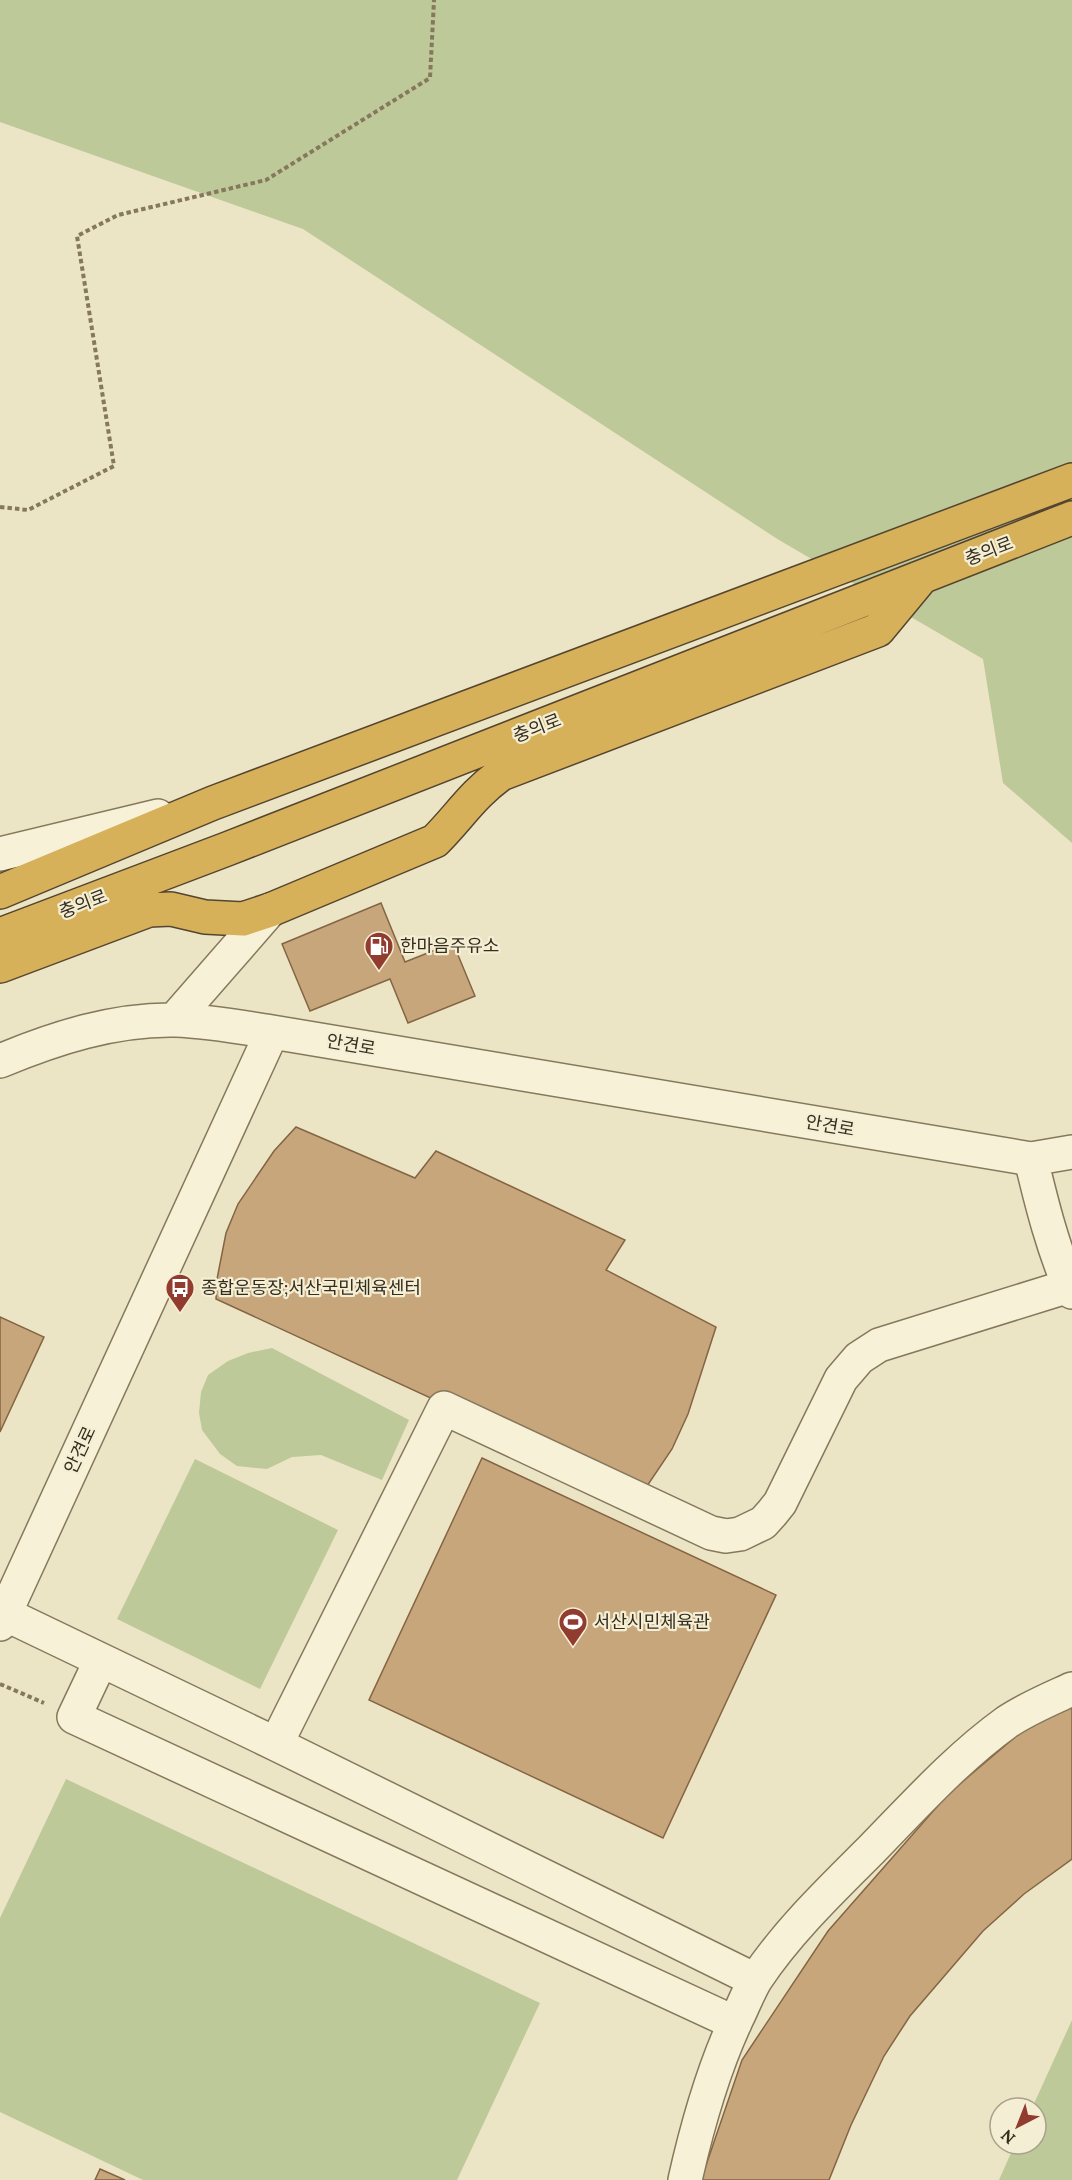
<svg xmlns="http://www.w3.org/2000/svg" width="1072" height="2180" font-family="Lora,'Noto Sans KR',serif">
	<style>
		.green { fill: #bdc999 }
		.building { fill: #c8a67c; stroke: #846543; stroke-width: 1.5 }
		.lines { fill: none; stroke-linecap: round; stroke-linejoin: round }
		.minor-casing { stroke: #86785c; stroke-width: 36 }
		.highway-casing { stroke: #544530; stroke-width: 36 }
		.path { stroke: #86785c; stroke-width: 4; stroke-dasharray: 4.5 3; stroke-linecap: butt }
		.minor { stroke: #f7f2d7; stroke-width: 33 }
		.highway { stroke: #d7b05a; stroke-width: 33 }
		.labels { text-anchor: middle; stroke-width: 4.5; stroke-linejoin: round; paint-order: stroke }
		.street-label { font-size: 18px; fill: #372d1f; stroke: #f4efd4 }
		.poi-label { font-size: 18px; fill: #372d1f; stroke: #f4efd4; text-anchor: start }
	</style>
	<rect width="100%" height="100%" fill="#ece5c5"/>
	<path class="green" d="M0,0H1072V843L1003,783L983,659L779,540L303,229L0,122Z
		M272,1348L409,1420L382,1480L321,1455L292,1457L267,1469L237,1466L220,1454L202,1430L199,1413L201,1392L208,1375L228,1361L248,1353Z
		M195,1459L338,1530L260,1689L117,1619Z
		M66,1779L540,2003L457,2180H143L0,2112V1918Z
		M1072,2020V2180H999L1015,2144H1036V2108H1032Z"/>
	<path class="building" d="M381,903L405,962L453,943L475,996L408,1023L390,979L310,1011L282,944Z
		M296,1127L415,1178L436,1151L625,1240L606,1270L716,1327L688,1414L672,1449L641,1495L216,1299L217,1279L226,1233L238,1204L274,1151Z
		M0,1317L44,1337L0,1432Z
		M482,1458L776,1595L663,1838L369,1700Z
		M1072,1705V1859L1024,1894L983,1931L910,2016L884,2056L851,2125L829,2180H701L742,2060L828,1931L949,1793L1027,1727Z
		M100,2169L125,2180H95Z"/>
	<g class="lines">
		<g class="minor-casing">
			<path id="minor" d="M0,854L158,816
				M174,1020L270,910
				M0,1061C55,1038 114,1019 175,1020C207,1021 240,1027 272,1032L1031,1159L1072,1152
				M1031,1159C1042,1205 1053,1249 1072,1292
				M5,1614L276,1744L755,1980
				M0,1624L272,1032
				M101,1660L74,1717L735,2023
				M276,1744L444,1408L711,1533L726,1536L740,1534L763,1523L772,1513L780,1503L841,1379L859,1358L879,1345L1069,1286
				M685,2180C698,2122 714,2065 740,2012C745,2001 750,1989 756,1979C788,1931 831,1890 871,1850C914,1806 957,1758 1007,1722C1028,1708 1050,1699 1072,1689"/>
		</g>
		<g class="highway-casing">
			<path id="highway" d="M0,892L213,803L1072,480
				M0,935L227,849L1072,518
				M0,966L149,910L171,909L205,917L243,919L270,910L435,841C459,817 473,794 501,774L878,630L921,578"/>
		</g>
		<path class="path" d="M0,507L28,510L114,466L77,236L118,215L266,180L430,78L434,0
			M0,1684L44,1703"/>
		<use href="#minor" class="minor"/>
		<use href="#highway" class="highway"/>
	</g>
	<defs>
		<g id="fuel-pin" transform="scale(1.5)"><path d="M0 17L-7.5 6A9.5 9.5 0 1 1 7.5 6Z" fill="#923b2f" stroke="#f4efd4"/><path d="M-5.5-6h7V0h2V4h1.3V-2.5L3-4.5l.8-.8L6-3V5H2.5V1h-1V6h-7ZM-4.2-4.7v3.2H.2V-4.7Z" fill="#fff"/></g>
		<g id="bus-pin" transform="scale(1.5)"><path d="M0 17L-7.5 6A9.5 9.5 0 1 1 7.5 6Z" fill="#923b2f" stroke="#f4efd4"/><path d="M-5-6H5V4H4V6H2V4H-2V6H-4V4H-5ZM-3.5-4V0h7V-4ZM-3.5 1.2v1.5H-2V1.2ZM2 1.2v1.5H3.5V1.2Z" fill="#fff"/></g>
		<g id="stadium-pin" transform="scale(1.5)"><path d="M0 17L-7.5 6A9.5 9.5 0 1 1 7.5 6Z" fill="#923b2f" stroke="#f4efd4"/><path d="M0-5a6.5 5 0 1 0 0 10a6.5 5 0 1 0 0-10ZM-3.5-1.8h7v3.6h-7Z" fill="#fff"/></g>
	</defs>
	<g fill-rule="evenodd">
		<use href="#fuel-pin" x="379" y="946"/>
		<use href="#bus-pin" x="180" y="1288"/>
		<use href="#stadium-pin" x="573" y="1622"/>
	</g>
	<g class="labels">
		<g class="street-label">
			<text transform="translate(989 551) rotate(-21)" y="6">충의로</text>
			<text transform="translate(537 728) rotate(-21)" y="6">충의로</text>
			<text transform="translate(83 904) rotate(-21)" y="6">충의로</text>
			<text transform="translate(351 1045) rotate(10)" y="6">안견로</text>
			<text transform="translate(830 1126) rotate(10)" y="6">안견로</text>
			<text transform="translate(80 1450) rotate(-65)" y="6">안견로</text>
		</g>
		<g class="poi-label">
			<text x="400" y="952">한마음주유소</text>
			<text x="201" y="1294">종합운동장;서산국민체육센터</text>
			<text x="594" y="1628">서산시민체육관</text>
		</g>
	</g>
	<g transform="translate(1018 2126) rotate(222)"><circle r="28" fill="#f4efd4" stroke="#a8a18c" stroke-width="1.5"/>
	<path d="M0-4.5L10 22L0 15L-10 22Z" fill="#923b2f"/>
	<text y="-9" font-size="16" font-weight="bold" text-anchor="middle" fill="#372d1f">N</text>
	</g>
</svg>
